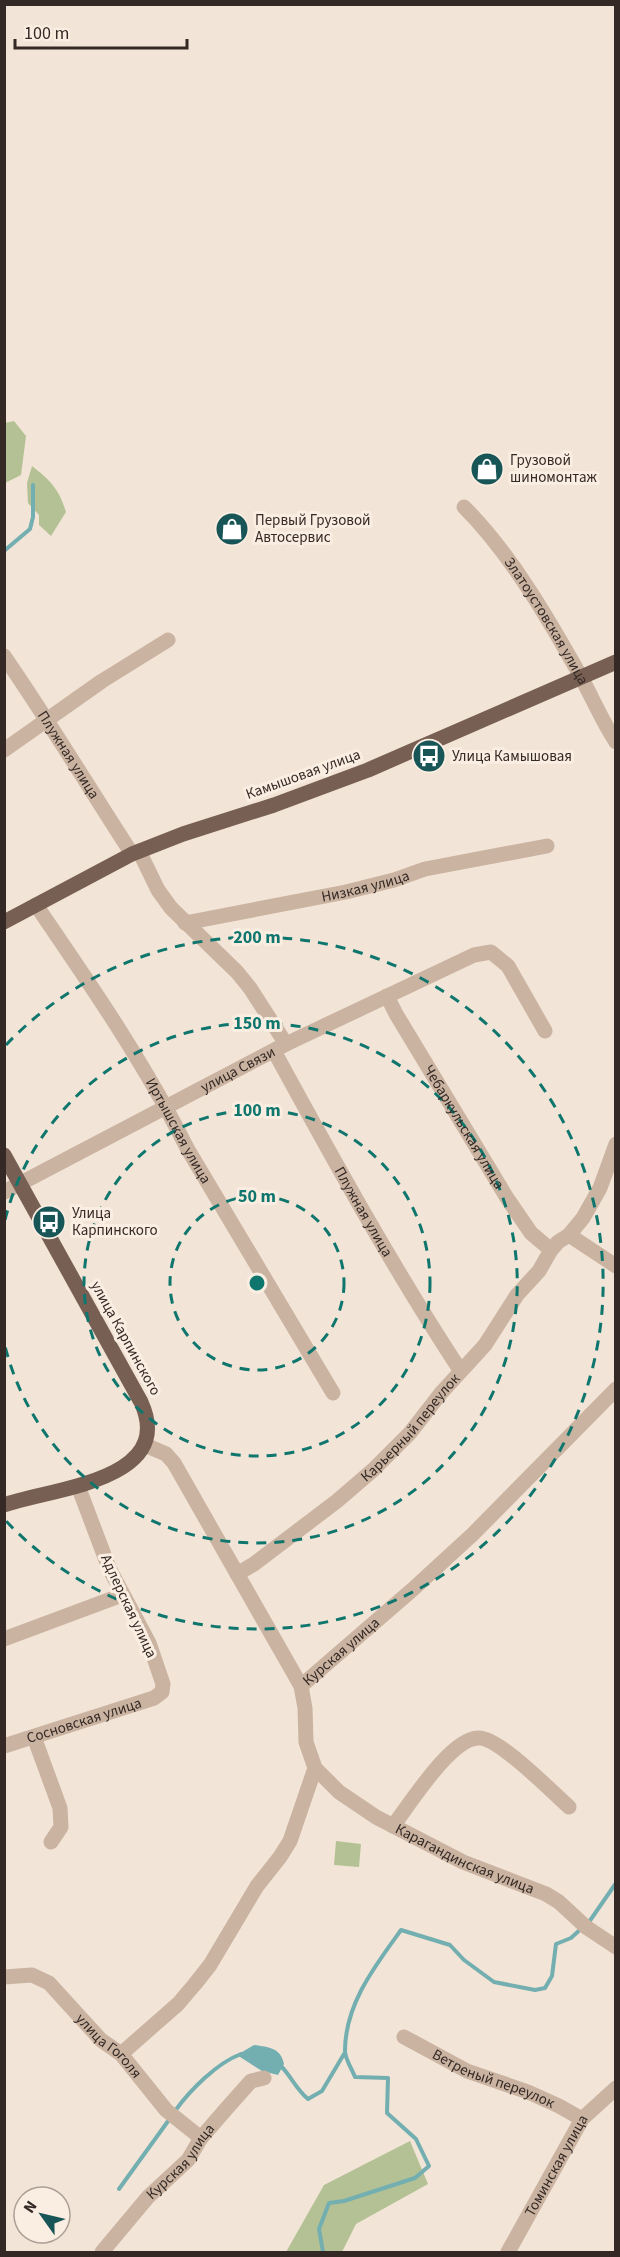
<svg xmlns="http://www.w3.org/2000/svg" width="620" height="2257" font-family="'Source Sans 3',sans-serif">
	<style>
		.green { fill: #b4c195 }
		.water { fill: #73afb0 }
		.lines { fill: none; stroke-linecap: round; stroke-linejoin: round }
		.stream { stroke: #73afb0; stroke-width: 4 }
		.minor { stroke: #cab3a1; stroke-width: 15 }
		.major { stroke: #775f54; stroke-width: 15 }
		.ring { fill: none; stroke: #0f766e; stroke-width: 3; stroke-dasharray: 10 8 }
		.labels { text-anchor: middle; stroke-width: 6; stroke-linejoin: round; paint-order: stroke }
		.poi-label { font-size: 15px; fill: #342925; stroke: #faeee2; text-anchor: start }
		.street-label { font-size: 15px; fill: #342925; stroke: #faeee2 }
		.centre { fill: #0f766e; stroke: #faeee2; stroke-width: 3 }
		.ring-label { font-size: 18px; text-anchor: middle; font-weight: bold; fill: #0f766e; stroke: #faeee2; stroke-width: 6; stroke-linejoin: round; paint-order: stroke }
	</style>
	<rect width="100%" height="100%" fill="#f2e4d6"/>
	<path class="green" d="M14,421L26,436L21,475L5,483V423Z
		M32,466C51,481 59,489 66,512L51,536L39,525V515L28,503L27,483Z
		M336,1841L361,1844L359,1867L334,1865Z
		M410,2141L428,2184L356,2224L342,2252H286L324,2185Z"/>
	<path class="water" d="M254,2045C269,2047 281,2048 284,2064L278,2075L262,2071L237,2055Z"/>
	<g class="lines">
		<path class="stream" d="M4,551L30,529L33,517V485
			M589,1922L616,1883
			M280,2065C292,2077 295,2088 308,2099L322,2091L344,2054
			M175,2111C190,2090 217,2063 241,2054
			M119,2189L171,2117
			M323,2252L319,2229L329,2203L344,2201L415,2178L429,2166L416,2139L387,2113L388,2078L355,2077C352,2069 345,2059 345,2051C345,2004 375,1966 401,1930L450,1945L464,1960L494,1982L535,1990L545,1988L552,1976L556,1944L571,1938L583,1927"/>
		<g class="minor">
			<path id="s1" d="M464,507C511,554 549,620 581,677C593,699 602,721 616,742"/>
			<path id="s2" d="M4,656C49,721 89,788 132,854"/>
			<path d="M4,750L102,681L168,640"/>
			<path d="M139,851L158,890L171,908L237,972L250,988L286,1044"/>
			<path id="s3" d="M36,905C90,984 144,1062 187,1148L333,1393"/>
			<path id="s4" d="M185,923L346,892L394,880L425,869L547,846"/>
			<path id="s5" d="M387,996L396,1014L507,1198L531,1233L551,1250"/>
			<path id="s6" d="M274,1051C333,1159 393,1268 460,1370"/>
			<path id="s7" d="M4,1192L286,1044L474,955L491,952L508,966L545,1031"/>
			<path d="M569,1235L616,1266"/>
			<path d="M145,1445L166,1454L174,1463L301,1686"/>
			<path id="s8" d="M237,1574L254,1564L337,1501L373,1470L410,1433L441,1393L485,1345L517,1295L539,1271L551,1250L558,1242L569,1235L583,1218L600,1188L616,1144"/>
			<path d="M4,1639L122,1595"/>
			<path d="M34,1737L60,1808L61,1827L51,1842"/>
			<path id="s9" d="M4,1746L154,1698L162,1692L163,1684L149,1643L109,1568L78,1486"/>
			<path id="s10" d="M315,1768L339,1792L376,1817L463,1862L546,1894L559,1902L586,1927L616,1947"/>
			<path d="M393,1826C410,1804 450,1739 478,1738C498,1736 553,1793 569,1807"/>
			<path id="s11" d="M4,1977L32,1975L49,1983L101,2040L121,2054L166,2110L201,2138"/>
			<path id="s12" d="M404,2037L467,2071L528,2092L559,2106L582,2119"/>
			<path id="s13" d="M121,2054L178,2004L195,1984L210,1965L257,1886L280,1857L290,1841L315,1768L306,1742L305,1708L301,1686L412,1590L473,1534L616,1389"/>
			<path id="s14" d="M102,2252L148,2197L188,2160L201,2138L227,2108L251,2081L264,2078"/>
			<path id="s15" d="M508,2252L582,2119L616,2088"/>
		</g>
		<path class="major" d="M4,922L132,854L183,834L274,805L368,770L616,662
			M4,1155L141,1402C177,1481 52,1488 4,1505"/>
	</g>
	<g class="ring">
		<circle cx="257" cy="1283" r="87"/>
		<circle cx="257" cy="1283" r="173"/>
		<path d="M5 1220A260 260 0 1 1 5 1346"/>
		<path d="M6 1045A346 346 0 1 1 6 1521"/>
	</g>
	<defs>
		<g id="shop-disc" transform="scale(1.725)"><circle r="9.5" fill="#185557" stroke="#faeee2"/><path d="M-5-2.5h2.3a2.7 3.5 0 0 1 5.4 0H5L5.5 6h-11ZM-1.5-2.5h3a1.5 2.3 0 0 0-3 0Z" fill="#fff"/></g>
		<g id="bus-disc" transform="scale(1.725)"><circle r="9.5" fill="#185557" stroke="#faeee2"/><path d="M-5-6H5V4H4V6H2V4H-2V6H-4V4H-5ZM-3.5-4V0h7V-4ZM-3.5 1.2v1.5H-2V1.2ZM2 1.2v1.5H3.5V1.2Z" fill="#fff"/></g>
	</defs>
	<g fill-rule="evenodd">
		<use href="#shop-disc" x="487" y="469"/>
		<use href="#shop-disc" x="232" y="529"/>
		<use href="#bus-disc" x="429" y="756"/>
		<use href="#bus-disc" x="49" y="1222"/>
	</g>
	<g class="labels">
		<g class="poi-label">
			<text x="510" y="465">Грузовой<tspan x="510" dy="17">шиномонтаж</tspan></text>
			<text x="255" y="525">Первый Грузовой<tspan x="255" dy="17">Автосервис</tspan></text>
			<text x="452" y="761">Улица Камышовая</text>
			<text x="72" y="1218">Улица<tspan x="72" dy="17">Карпинского</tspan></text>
		</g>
		<g class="street-label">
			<text dy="5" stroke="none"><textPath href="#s1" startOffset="141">Златоустовская улица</textPath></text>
			<text dy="5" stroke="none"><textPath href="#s2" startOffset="118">Плужная улица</textPath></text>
			<text transform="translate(303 774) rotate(-20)" y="5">Камышовая улица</text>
			<text dy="5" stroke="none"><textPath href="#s4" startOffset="184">Низкая улица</textPath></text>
			<text dy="5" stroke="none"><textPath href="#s7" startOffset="264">улица Связи</textPath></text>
			<text dy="5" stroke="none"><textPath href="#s5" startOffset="152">Чебаркульская улица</textPath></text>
			<text dy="5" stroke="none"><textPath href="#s3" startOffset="267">Иртышская улица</textPath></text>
			<text dy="5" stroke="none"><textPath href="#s6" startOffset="184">Плужная улица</textPath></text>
			<text transform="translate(126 1338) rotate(61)" y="5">улица Карпинского</text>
			<text dy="5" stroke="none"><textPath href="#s8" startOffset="228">Карьерный переулок</textPath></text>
			<text transform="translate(129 1606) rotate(65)" y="5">Адлерская улица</text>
			<text dy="5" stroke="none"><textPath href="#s13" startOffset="488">Курская улица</textPath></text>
			<text dy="5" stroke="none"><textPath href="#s9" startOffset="84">Сосновская улица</textPath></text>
			<text dy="5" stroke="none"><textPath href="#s10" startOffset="177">Карагандинская улица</textPath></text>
			<text dy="5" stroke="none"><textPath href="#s11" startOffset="134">улица Гоголя</textPath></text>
			<text dy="5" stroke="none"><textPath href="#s12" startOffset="99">Ветреный переулок</textPath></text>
			<text dy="5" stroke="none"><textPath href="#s14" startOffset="120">Курская улица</textPath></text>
			<text dy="5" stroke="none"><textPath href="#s15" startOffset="99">Томинская улица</textPath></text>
		</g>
	</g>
	<circle cx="257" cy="1283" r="9" class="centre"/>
	<g class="ring-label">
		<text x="257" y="943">200 m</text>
		<text x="257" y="1029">150 m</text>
		<text x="257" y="1116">100 m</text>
		<text x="257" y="1202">50 m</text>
	</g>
	<rect width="620" height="2257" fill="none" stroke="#342925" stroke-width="12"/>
	<g transform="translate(42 2215) rotate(304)"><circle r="28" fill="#faeee2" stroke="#ab9f96" stroke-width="1.5"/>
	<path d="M0-4.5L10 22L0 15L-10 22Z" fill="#185557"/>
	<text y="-9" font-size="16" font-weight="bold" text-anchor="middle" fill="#342925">N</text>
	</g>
	<path d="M15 39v9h172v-9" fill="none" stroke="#342925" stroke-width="3"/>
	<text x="24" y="39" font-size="18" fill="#342925" stroke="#faeee2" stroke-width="4.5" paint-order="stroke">100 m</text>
</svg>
